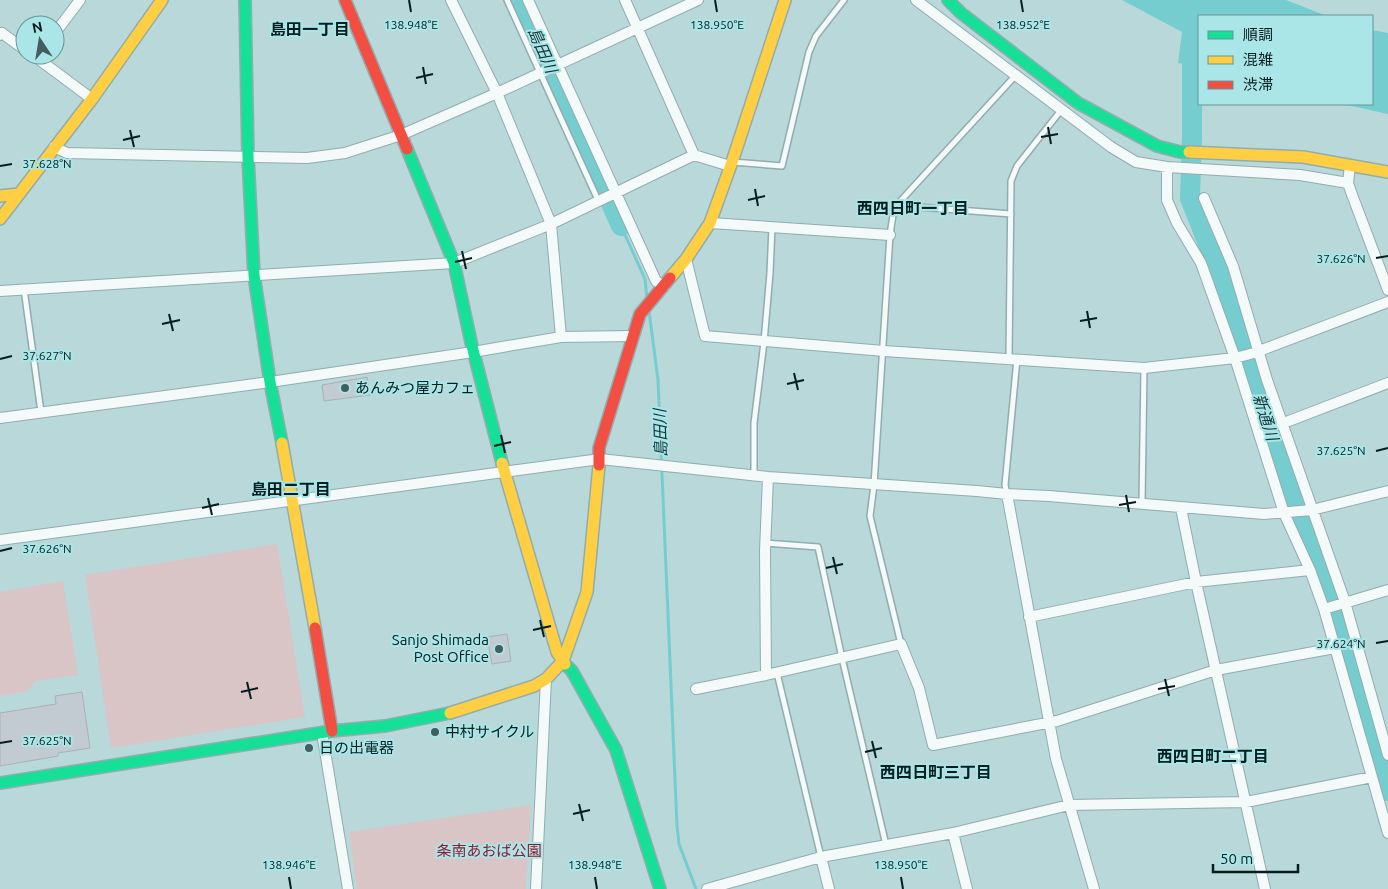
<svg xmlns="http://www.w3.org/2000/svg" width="1388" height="889" font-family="Ubuntu,'Noto Sans JP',sans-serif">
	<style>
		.green { fill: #d9c5c5 }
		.water { fill: #76cdd0 }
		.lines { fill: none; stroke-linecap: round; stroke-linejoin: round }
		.stream { stroke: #76cdd0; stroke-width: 3 }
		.river { stroke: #76cdd0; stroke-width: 20 }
		.building { fill: #c2cbd2; stroke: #a8b1b9 }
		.lane-casing { stroke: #93acad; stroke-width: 8 }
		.street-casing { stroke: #93acad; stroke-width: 12 }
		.fast-casing { stroke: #93acad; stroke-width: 14 }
		.slow-casing { stroke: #93acad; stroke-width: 14 }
		.jam-casing { stroke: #93acad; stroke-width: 14 }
		.lane { stroke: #f4f9f9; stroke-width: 5 }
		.street { stroke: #f4f9f9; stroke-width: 10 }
		.fast { stroke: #16e098; stroke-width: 11 }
		.slow { stroke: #ffcf43; stroke-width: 11 }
		.jam { stroke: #f24e42; stroke-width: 11 }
		.ticks { fill: none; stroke: #051d1e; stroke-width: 2 }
		.poi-dot { fill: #445e5f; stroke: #aae5e7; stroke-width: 2 }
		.labels { text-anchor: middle; stroke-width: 4; stroke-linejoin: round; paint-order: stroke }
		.poi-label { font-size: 15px; fill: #051d1e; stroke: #aae5e7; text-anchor: start }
		.park-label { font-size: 15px; fill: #95182d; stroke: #aae5e7 }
		.neighbourhood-label { font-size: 16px; font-weight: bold; fill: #051d1e; stroke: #aae5e7 }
		.water-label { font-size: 16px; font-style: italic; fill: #153738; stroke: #aae5e7 }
		.ticks-label { font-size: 12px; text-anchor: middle; fill: #051d1e; stroke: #aae5e7; stroke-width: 4; stroke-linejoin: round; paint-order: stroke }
	</style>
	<rect width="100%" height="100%" fill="#b8d8d9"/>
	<path class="green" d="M277,544L305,717L111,748L85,575Z
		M63,581L78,675L35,681L28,691L0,696V592Z
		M531,805L526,889H357L349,832Z"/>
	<path class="water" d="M1122,0H1286L1327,16H1199V66L1178,63L1182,32Z
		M1372,30L1388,33V114L1343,104H1372Z"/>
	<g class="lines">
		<path class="stream" d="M621,226L645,279L647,298
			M649,311L658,380L677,826L679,844L696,889"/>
		<path class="river" d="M520,0L621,226
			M1199,37L1192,62V136L1190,198L1217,267L1303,528L1340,616L1388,791"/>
	</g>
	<path class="building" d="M367,377L370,395L324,401L322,385Z
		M507,634L511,661L492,664L487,637Z
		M82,692L90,748L58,753V756L0,766V713L56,704L55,696Z"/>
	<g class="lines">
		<g class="lane-casing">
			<path id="lane" d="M507,0L598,200
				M733,162L782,166L809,52L816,36L844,0
				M899,203L906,206L1011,214
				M24,289L41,412
				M1009,359L1011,181L1017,166L1062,109
				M754,475V423L764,342L770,273L772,227
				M1007,494L1005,485L1017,359
				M1142,503L1144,368
				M765,543L818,547L842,658L886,845
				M901,644L870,516L874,485L890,235L894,208L1016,75
				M777,673L821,857"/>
		</g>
		<g class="street-casing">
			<path id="street" d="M451,0L497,93L551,224L561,337
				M528,0L656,281L664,286
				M625,0L694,155
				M916,0L1111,147L1136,162L1167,167L1300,175L1348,183
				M55,33L80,0
				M0,35L2,33L25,50
				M33,55L92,99
				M54,147L67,153L307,158L345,153L401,135L497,93L698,0
				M1350,165L1348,183L1351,192L1388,290
				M1167,167V200L1177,223L1201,263L1235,358L1284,513L1310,570L1324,609L1388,833
				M1204,198L1233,266L1267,380L1345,602L1388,755
				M710,223L890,235
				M686,259L705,336L884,351L1144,368L1235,358L1254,353L1388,302
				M0,291L454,263L551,224L694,155L730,166
				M0,418L270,382L473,352L561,337L633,336
				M1281,424L1388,383
				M1007,494L1056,759L1094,889
				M1181,508L1196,582L1265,889
				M0,540L600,459L768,477L977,491L1007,494L1049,496L1264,514L1312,510L1388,491
				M1324,609L1388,590
				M1029,617L1196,582L1310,570
				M766,675L765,551L768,477
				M696,689L766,675L901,644L919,688L933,745L1057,721L1216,670L1335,648
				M322,733L348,889
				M953,833L967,889
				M821,857L829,889
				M536,889L546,679
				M707,889L821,857L953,833L1069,805L1246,802L1372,777"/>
		</g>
		<g class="fast-casing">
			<path id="fast" d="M245,0L248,157L254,275L270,382L282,443
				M948,0L961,13L1078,103L1157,146L1180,152H1189
				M407,149L454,263L471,342L502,463
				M565,664L572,671L616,750L660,889
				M0,783L332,731L385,726L450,713"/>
		</g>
		<g class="slow-casing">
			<path id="slow" d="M1189,152L1303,157L1388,172
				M0,196L18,194
				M0,219L92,99L162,0
				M670,278L686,259L710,223L732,162L785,0
				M282,443L315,628
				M565,664L563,661L587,592L599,465
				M450,713L534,686L546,679L563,661L557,652L502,463"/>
		</g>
		<g class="jam-casing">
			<path id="jam" d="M345,0L407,149
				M599,465V448L640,314L670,278
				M315,628L332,731"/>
		</g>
		<use href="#lane" class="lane"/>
		<use href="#street" class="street"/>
		<use href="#fast" class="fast"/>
		<use href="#slow" class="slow"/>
		<use href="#jam" class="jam"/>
	</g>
	<path class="ticks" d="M409,0L411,12M715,0L717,12M1021,0L1023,12M423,67L426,84M416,78L433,74M1048,127L1051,144M130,130L134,147M1041,137L1058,134M123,140L140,136M0,166L12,164M755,189L758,206M748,200L765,196M462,251L466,269M1376,258L1388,256M455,262L472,258M1087,311L1090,328M169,314L173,331M1080,321L1097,318M162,324L180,320M0,359L12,356M794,373L798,390M787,384L804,380M501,435L505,453M494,446L511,442M1376,451L1388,448M1126,495L1129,512M208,498L212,515M1119,505L1136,502M202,508L219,504M0,551L12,548M833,557L837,574M826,568L843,564M540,620L544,637M533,630L551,626M1376,643L1388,641M1165,679L1169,696M247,682L251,699M1158,689L1175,686M241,692L258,688M872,741L876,758M0,743L12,741M865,752L882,748M579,804L583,821M573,814L590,810M289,877L291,889M595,877L597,889M901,877L903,889"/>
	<g class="poi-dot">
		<circle cx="345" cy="388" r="5"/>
		<circle cx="499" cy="649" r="5"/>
		<circle cx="435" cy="732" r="5"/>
		<circle cx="309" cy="748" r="5"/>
	</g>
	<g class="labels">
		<g class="poi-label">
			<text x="355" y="393">あんみつ屋カフェ</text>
			<text x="489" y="645" text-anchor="end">Sanjo Shimada<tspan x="489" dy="17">Post Office</tspan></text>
			<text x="445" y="737">中村サイクル</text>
			<text x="319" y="753">日の出電器</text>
		</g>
		<g class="park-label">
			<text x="489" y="856">条南あおば公園</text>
		</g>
		<g class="neighbourhood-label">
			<text x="310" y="35">島田一丁目</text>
			<text x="913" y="214">西四日町一丁目</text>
			<text x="291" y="495">島田二丁目</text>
			<text x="1213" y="762">西四日町二丁目</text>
			<text x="936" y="778">西四日町三丁目</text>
		</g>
		<g class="water-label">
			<text transform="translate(543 50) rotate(66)" y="6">島田川</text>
			<text transform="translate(1266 417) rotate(72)" y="6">新通川</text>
			<text transform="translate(660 433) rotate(-92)" y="6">島田川</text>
		</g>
	</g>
	<g class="ticks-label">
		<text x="411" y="29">138.948°E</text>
		<text x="717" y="29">138.950°E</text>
		<text x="1023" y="29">138.952°E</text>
		<text x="47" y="168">37.628°N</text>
		<text x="1341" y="263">37.626°N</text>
		<text x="47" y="360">37.627°N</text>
		<text x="1341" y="455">37.625°N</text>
		<text x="47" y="553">37.626°N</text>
		<text x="1341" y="648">37.624°N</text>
		<text x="47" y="745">37.625°N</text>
		<text x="289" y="869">138.946°E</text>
		<text x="595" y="869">138.948°E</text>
		<text x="901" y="869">138.950°E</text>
	</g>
	<rect x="1198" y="15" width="175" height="90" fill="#aae5e7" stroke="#689597"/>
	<rect x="1208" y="31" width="25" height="8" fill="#16e098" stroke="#689597"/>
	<text x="1243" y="40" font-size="15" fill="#051d1e">順調</text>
	<rect x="1208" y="56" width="25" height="8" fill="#ffcf43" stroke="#689597"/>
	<text x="1243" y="65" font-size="15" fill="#051d1e">混雑</text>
	<rect x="1208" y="81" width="25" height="8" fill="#f24e42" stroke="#689597"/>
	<text x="1243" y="90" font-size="15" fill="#051d1e">渋滞</text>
	<g transform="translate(40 40) rotate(348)"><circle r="24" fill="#aae5e7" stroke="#689597"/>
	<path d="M0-4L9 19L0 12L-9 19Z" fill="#445e5f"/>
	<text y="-8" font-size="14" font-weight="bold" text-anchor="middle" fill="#051d1e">N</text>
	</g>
	<path d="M1213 864v8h85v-8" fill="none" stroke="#051d1e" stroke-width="2.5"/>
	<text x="1220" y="864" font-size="15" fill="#051d1e" stroke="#aae5e7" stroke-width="4" paint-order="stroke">50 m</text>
</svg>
